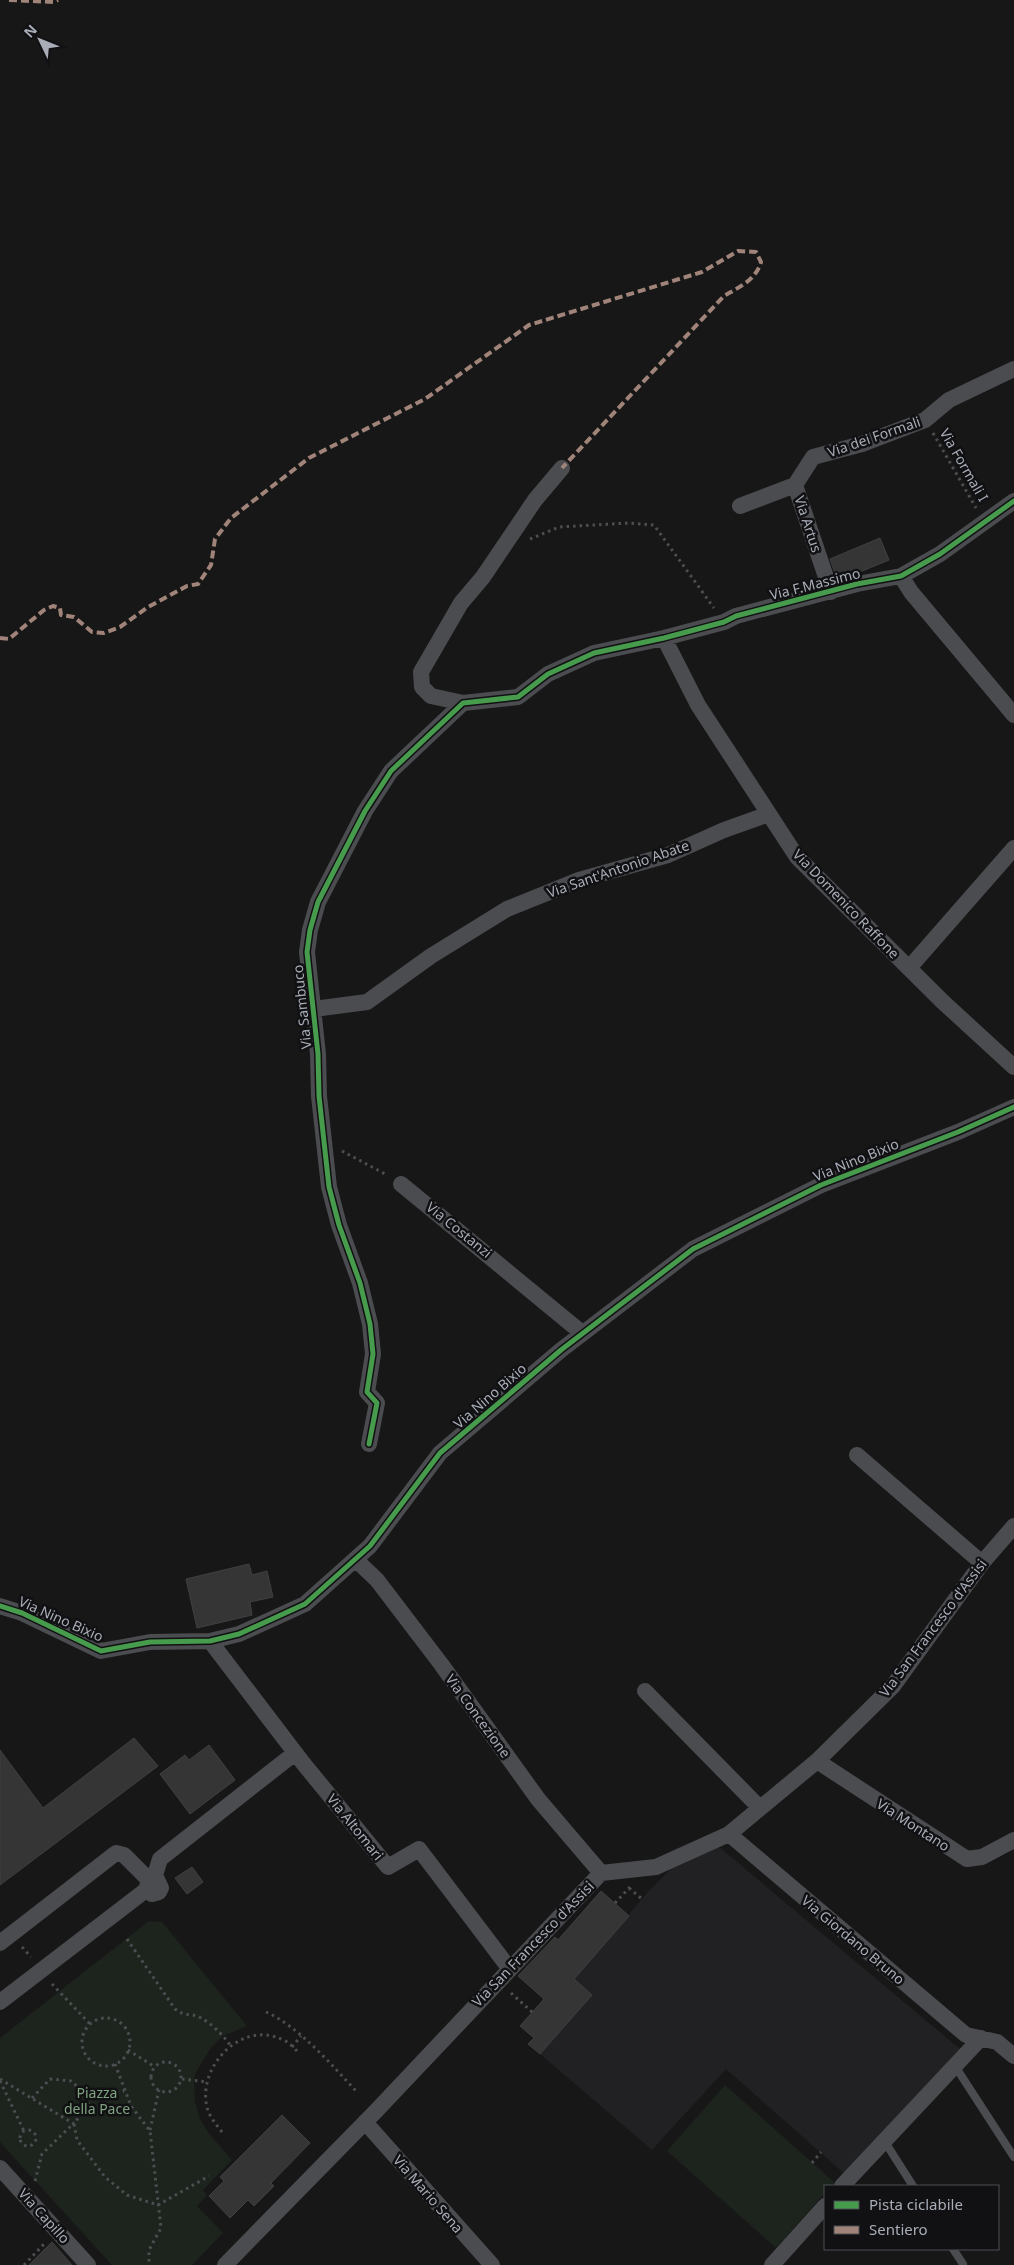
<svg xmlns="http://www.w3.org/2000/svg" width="1014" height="2265" font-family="'Noto Sans',sans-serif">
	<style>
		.built { fill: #212123 }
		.green { fill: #1d241e }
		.building { fill: #353536; stroke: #3f4043 }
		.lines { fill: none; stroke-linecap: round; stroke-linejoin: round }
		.path { stroke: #4d4e52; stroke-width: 3; stroke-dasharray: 2.5 4; stroke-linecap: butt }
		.lane { stroke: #4b4c50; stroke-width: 8 }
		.street { stroke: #4b4c50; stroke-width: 16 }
		.quiet { stroke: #a18479; stroke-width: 4; stroke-dasharray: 8 4; stroke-linecap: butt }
		.cycleway-casing { stroke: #111113; stroke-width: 8 }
		.cycleway { stroke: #469c4c; stroke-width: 5 }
		.labels { text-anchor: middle; stroke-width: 5; stroke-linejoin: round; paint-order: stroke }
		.street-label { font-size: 14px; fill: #a8adb8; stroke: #111113 }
		.park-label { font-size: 14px; fill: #7fa381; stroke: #111113 }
	</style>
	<rect width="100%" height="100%" fill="#171717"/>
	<path class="built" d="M718,1846L960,2049L847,2176L726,2069L652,2150L540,2054L574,1979L646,1894L677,1863Z"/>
	<path class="green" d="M149,1921L162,1922L247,2026L223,2036L210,2049L195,2074L194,2081L195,2102L200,2119L210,2135L232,2160L203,2190L207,2195L197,2206L223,2233L192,2265H112L0,2142V2038Z
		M725,2085L835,2183L832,2186H825V2193L776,2248L667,2151Z"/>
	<path class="building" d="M880,538L889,560L855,574L837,579L830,559Z
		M249,1564L252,1575L267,1571L273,1597L250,1602L252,1615L197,1628L186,1579Z
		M134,1738L158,1766L0,1885V1750L43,1808Z
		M209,1745L235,1780L190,1814L160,1774L185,1755L189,1760Z
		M192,1867L203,1882L187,1894L175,1878Z
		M601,1891L629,1916L574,1979L592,1995L540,2054L528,2044L534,2038L520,2026L544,1999L518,1976L555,1937L558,1940Z
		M282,2115L310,2143L271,2183L274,2186L254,2206L248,2200L230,2218L209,2196L224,2181L220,2177Z
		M52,2242L72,2265H29Z"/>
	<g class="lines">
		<path class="path" d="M933,433L976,508
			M530,539L559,527L628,523L654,525L714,608
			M342,1151L387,1175
			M629,1888L642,1899
			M615,1903L630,1887
			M127,1939L175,2009C187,2018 191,2012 201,2018C212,2024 223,2035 230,2045
			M22,1947L31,1957
			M52,1984L90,2024
			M511,1993L532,2012
			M266,2012C298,2026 332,2065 356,2091
			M82 2042a24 24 0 1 1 48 0a24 24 0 1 1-48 0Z
			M292,2047L301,2036
			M128,2050L155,2067
			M151 2077a15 15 0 1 1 30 0a15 15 0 1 1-30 0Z
			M115,2064L131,2106L150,2131L161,2228L149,2250V2265
			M0,2079L74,2124L91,2099L124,2091
			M182,2079L207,2082
			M0,2081L24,2131
			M32,2098L50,2079L71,2081L91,2099
			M74,2124L77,2140L105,2177L127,2195L158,2205L209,2176
			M150,2130L159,2090
			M20 2138a8 8 0 1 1 16 0a8 8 0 1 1-16 0Z
			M222,2132C215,2123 207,2114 206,2102C201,2062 244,2020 283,2040C289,2042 294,2048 298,2052
			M812,2163L821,2152
			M35,2181L42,2154L73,2124
			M24,2265L46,2242"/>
		<path class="lane" d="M955,2066L1014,2157
			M885,2142L913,2186
			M953,2249L963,2264"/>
		<path class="street" d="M795,485L813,457L862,444L925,420L949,400L1014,369
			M795,485L831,592
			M740,506L795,485
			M901,576L911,592L1014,715
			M664,638L698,705L797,857L943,1002L1014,1067
			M463,703L431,696L422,687L421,672L461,603L483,577L535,500L562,468
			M909,968L1014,848
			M314,1009L367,1002L431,956L507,909L579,880L668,855L724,830L769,814
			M401,1184L582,1333
			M369,1444L377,1403L367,1392L373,1354L370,1324L360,1283L339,1225L329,1187L319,1096L318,1054L307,952L310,930L318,902L365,811L391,771L463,703L518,697L548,674L594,653L664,638L724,622L736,616L857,584L901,576L940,554L1014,501
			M857,1455L982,1563
			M355,1559L377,1580L441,1664L538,1799L601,1873
			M0,1606L22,1613L101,1651L150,1642L210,1641L239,1634L305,1604L370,1546L440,1453L561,1350L693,1249L821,1185L958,1132L1014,1107
			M210,1641L303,1763L388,1867L419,1849L509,1968
			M645,1691L760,1808
			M817,1761L967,1859L982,1857L1014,1840
			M729,1834L966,2035L997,2042L1014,2056
			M156,1879L149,1880L146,1890L152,1894L159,1892L161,1888L155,1875L160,1859L295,1753
			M0,1943L116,1853L124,1855L149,1880
			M0,2002L146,1890
			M365,2122L492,2265
			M0,2168L88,2265
			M842,2186L981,2038
			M225,2265L376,2111L601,1873L656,1867L729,1834L817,1761L893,1686L982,1563L1014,1526
			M772,2265L825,2206"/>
		<path class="quiet" d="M9,0L54,2L58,0
			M0,638L9,639L44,610L53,606L60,608L61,615L74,617L92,632L104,633L120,627L148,607L187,586L198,584L211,565L215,539L231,518L309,458L425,399L529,325L702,272L738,251L756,252L761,262C756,280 739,287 724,296L562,468"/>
		<g class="cycleway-casing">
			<path id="cycleway" d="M369,1444L377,1403L367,1392L373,1354L370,1324L360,1283L339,1225L329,1187L319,1096L318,1054L307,952L310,930L318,902L365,811L391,771L463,703L518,697L548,674L594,653L664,638L724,622L736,616L857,584L901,576L940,554L1014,501
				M0,1606L22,1613L101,1651L150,1642L210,1641L239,1634L305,1604L370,1546L440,1453L561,1350L693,1249L821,1185L958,1132L1014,1107"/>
		</g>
		<use href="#cycleway" class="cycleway"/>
	</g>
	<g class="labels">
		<g class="street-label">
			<text transform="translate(874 437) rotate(-19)" y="5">Via dei Formali</text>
			<text transform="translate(964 465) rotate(60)" y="5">Via Formali I</text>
			<text transform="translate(808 524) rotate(72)" y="5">Via Artus</text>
			<text transform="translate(815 584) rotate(-14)" y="5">Via F.Massimo</text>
			<text transform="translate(618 869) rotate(-19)" y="5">Via Sant'Antonio Abate</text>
			<text transform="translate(846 904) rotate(46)" y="5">Via Domenico Raffone</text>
			<text transform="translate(302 1007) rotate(-96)" y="5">Via Sambuco</text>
			<text transform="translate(856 1160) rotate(-22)" y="5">Via Nino Bixio</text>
			<text transform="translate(459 1230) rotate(39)" y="5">Via Costanzi</text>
			<text transform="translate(490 1396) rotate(-41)" y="5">Via Nino Bixio</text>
			<text transform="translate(61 1619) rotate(24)" y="5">Via Nino Bixio</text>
			<text transform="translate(933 1628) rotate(-53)" y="5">Via San Francesco d'Assisi</text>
			<text transform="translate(478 1716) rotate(54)" y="5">Via Concezione</text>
			<text transform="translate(913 1825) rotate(33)" y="5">Via Montano</text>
			<text transform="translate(355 1827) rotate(51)" y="5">Via Altomari</text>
			<text transform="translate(853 1940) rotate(40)" y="5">Via Giordano Bruno</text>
			<text transform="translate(533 1944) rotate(-46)" y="5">Via San Francesco d'Assisi</text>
			<text transform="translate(428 2194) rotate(49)" y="5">Via Mario Sena</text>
			<text transform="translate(44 2216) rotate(48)" y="5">Via Capillo</text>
		</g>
		<g class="park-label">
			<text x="97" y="2098">Piazza<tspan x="97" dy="16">della Pace</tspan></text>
		</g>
	</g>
	<rect x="824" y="2185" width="175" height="65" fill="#111113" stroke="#4d4f55"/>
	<rect x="834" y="2201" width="25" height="8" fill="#469c4c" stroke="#4d4f55"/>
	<text x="869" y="2210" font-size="15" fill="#a8adb8">Pista ciclabile</text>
	<rect x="834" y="2226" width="25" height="8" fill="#a18479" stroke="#4d4f55"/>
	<text x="869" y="2235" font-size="15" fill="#a8adb8">Sentiero</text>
	<g transform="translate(40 40) rotate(313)" stroke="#111113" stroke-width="4" paint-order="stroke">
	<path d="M0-4L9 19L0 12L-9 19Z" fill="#a8adb8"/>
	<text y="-8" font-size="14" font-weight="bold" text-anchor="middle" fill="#a8adb8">N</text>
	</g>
</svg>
